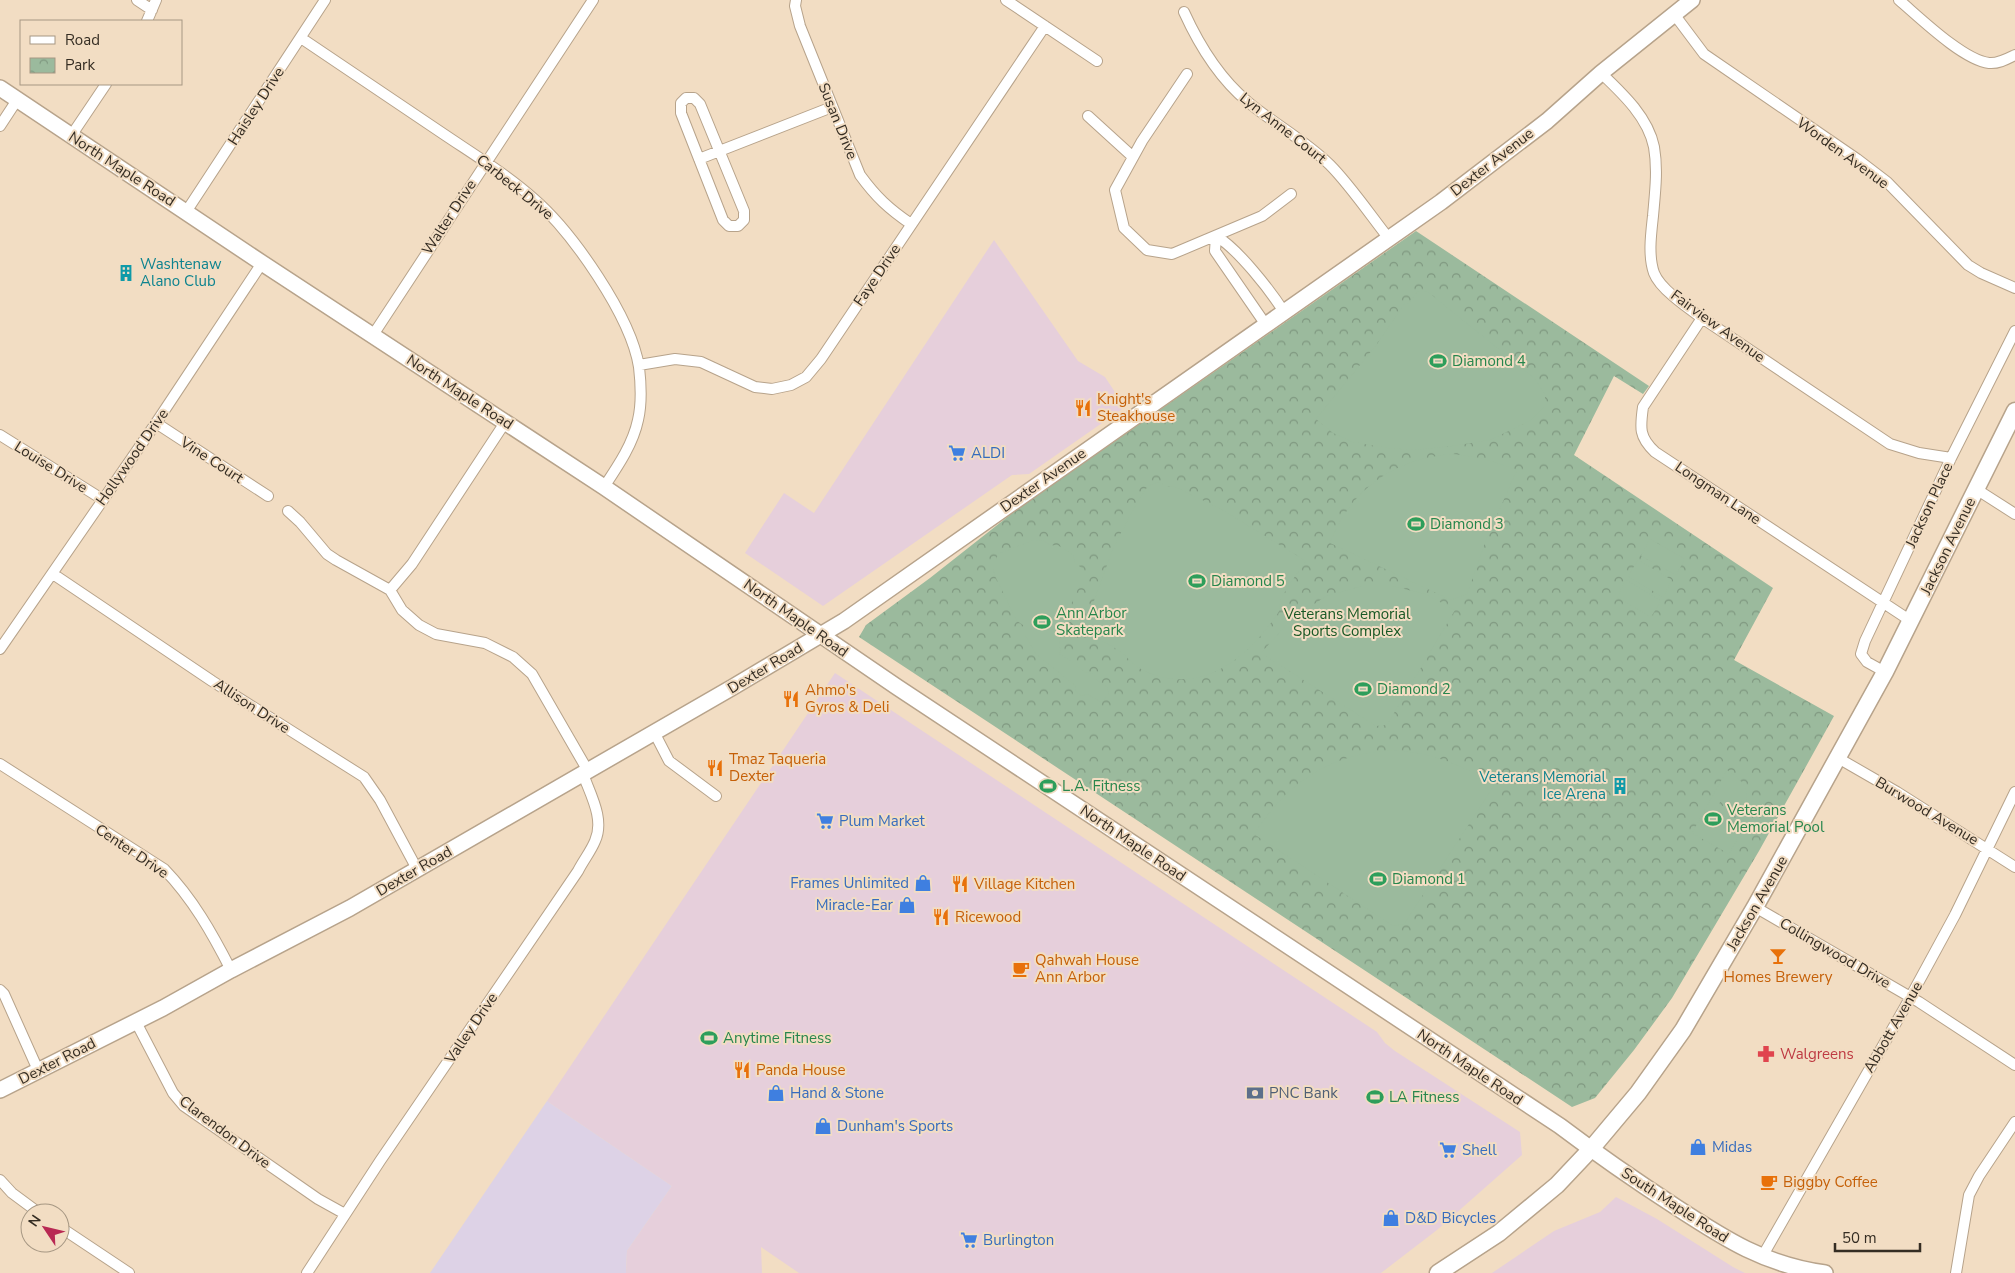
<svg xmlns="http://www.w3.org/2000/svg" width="2015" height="1273" font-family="'Nunito Sans',sans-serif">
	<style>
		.commercial { fill: #e6cfdb }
		.industrial { fill: #ddd2e6 }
		.park { fill: url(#park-crowns) }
		.garden { fill: #9bba9d }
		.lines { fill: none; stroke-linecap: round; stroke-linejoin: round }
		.minor-casing { stroke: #b7a38b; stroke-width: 12 }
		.secondary-casing { stroke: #b7a38b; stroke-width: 18 }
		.primary-casing { stroke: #b7a38b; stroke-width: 19 }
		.minor { stroke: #fff; stroke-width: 10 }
		.secondary { stroke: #fff; stroke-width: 15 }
		.primary { stroke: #fff; stroke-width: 16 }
		.labels { text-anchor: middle; stroke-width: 4; stroke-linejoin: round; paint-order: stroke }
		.street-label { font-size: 15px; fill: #352d23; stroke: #f2ddc3 }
		.culture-label { font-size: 15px; fill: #0d838f; stroke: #f2ddc3; text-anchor: start }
		.leisure-label { font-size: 15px; fill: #27864d; stroke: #f2ddc3; text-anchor: start }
		.food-label { font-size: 15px; fill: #c56008; stroke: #f2ddc3; text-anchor: start }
		.shop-label { font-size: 15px; fill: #366cbe; stroke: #f2ddc3; text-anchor: start }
		.park-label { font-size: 15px; fill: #195825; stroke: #f2ddc3 }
		.health-label { font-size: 15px; fill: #be3a42; stroke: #f2ddc3; text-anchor: start }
		.service-label { font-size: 15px; fill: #4e5e75; stroke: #f2ddc3; text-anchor: start }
	</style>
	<defs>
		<pattern id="park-crowns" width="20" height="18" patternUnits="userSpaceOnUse" patternTransform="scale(1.25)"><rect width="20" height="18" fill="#9bba9d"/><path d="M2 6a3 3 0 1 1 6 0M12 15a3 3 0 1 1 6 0" fill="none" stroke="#7f9880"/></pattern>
	</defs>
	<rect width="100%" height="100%" fill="#f2ddc3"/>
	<path class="commercial" d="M994,240L1078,361L1105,377L1125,407L1029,474L1012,475L823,606L745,553L784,493L814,513Z
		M835,673L1377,1032L1385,1043L1395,1051L1520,1132L1522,1155L1437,1230L1381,1273H799L761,1247L762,1273H626L627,1251L672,1186L547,1101Z
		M1616,1197L1657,1219L1733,1267L1745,1273H1492L1554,1231L1600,1212Z"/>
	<path class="industrial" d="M547,1101L672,1186L627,1251L626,1273H430Z"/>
	<path class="park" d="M1416,231L1649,386L1643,394L1614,376L1574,455L1773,588L1734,660L1834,716L1759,851L1672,998L1634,1050L1595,1098L1572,1107L859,637L866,625L930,578L1015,511Z"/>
	<path class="garden" d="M1427,291L1534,378L1545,394V406L1531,420L1490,440L1452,446L1414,450L1387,448L1353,442L1333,433L1316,419L1377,344L1405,303L1408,304L1417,292Z
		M1453,454C1476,456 1496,462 1517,470L1486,540L1467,594L1451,600L1330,543C1350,489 1396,458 1453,454Z
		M1158,482L1169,487L1173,486L1221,509L1306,561C1298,573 1287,586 1281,599C1279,604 1281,608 1278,613C1248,657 1203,696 1147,672C1137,668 1131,661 1123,654C1112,645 1096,638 1083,631L1114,546L1139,499L1148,486Z
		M1650,539L1685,559L1676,575L1641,556Z
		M1034,540L1044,541L1050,545L1059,546L1073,555L1075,563L1083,569L1060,638L1059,645L1061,651L1059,654L1074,663L1073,666L1076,667L1077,666L1085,672L1093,674L1098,681L1107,687L1109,695L1101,702L1087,694L1082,696L1075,691L1076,686L1036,654L1025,635H1023V625L1017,621L995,576L993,569L998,554Z
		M1638,560L1672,580L1663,597L1628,576Z
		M1626,580L1661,601L1651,617L1617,597Z
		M1362,586H1392L1425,594L1455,610L1387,725L1376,726L1261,653L1289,622L1326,596Z
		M1394,750C1434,753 1460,765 1495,784L1404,924L1393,926L1254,834C1289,781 1329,754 1394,750Z
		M1727,770C1743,780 1753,792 1743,811L1722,799L1719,804L1732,811L1723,827L1739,836L1729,854L1692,833Z"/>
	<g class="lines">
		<g class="minor-casing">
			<path id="minor" d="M137,0L152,10
				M796,0L795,6L800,26L860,175C876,197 889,209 911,224
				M1006,0L1097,61
				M1899,0C1919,17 1963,60 1989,63C1998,64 2007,59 2015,55
				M1184,12C1199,45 1219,78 1248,102C1274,124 1305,140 1330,165C1350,185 1371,216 1390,240
				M1674,14L1704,54L1857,159L1887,182L1968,265L1981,273L2015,288
				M147,21L156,0
				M301,38C348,70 395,101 442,133C473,154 506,174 534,199C572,232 631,316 639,367C641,384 642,403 638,420C633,444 618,466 604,487
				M1601,73C1622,93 1648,117 1654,147C1658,170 1655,193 1653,216C1651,234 1648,256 1654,273C1660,289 1688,308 1702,318L1890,444L1919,453L1951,458
				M1187,74L1142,141L1115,190L1124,228L1147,250L1172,254L1262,216L1291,194
				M686,98H694L700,104L744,211V220L738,226H729L723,220L681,113V103Z
				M1088,116L1133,157
				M0,126L17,100
				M71,136L106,84
				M699,159L832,107
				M186,212L325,0
				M1702,318L1643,407C1640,428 1639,437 1655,452L1911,621
				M1266,325L1215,251L1216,236C1238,249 1270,290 1284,312
				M373,335L593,0
				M639,365L675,359L701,362L755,387L772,389L791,385L806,377L821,359L1045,26
				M156,423L268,496
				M0,435L102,499
				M1976,489L2015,514
				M288,511L300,522L327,554L336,560L390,590L402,610L419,625L436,634L485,643L513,657L532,674L588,771
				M53,574L212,681L364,777L380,800L417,869
				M390,590L412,564L506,421
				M0,649L156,423L262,263
				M1885,672L1867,662L1861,654L1865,641L1951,458L2015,331
				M654,732L669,761L716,796
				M1838,758L1897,792L2015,867
				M0,764L164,869C193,899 212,933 231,970
				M1755,907L1919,1002L2015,1065
				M0,990L4,994L38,1070
				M136,1022L173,1093L184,1106L318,1199L345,1214
				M0,1180L12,1193L39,1213
				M60,1227L129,1273
				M1762,1257L1905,1007L1955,915L2015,792
				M307,1273L380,1161L578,871C583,861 591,851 595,841C605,819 590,794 583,774
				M1956,1273L1969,1195L1979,1176L2015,1122"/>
		</g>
		<g class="secondary-casing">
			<path id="secondary" d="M0,88L262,263L604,487L897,687L1560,1126C1597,1154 1636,1181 1676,1207C1725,1239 1765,1265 1825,1273
				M0,1090L163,1008L231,970L350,908L733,687L844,621L1441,202L1547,121L1601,73L1692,0"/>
		</g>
		<g class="primary-casing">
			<path id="primary" d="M1438,1273L1499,1233L1557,1185L1591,1149L1638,1093L1683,1030L1755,907L1885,672L2015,411"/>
		</g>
		<use href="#minor" class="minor"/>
		<use href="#secondary" class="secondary"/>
		<use href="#primary" class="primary"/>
	</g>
	<defs>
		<g id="building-bare" transform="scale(1.35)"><path d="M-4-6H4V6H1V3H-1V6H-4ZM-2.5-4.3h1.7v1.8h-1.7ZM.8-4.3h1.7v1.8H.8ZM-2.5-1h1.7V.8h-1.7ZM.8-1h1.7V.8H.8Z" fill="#0f9aa8" stroke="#f2ddc3" stroke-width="2.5" paint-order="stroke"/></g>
		<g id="stadium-bare" transform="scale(1.35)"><path d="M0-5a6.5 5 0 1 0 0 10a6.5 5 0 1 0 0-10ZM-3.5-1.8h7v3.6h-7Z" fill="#2e9e5b" stroke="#f2ddc3" stroke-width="2.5" paint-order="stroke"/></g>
		<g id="restaurant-bare" transform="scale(1.35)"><path d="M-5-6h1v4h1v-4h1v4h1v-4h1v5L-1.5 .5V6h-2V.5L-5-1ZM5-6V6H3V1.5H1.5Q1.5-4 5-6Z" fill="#e8710a" stroke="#f2ddc3" stroke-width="2.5" paint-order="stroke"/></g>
		<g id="supermarket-bare" transform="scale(1.35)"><path d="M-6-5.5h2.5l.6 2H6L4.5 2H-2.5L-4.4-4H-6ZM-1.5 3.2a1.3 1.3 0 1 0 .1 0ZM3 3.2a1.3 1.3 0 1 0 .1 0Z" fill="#3f7fe0" stroke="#f2ddc3" stroke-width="2.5" paint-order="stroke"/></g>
		<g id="shop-bare" transform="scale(1.35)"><path d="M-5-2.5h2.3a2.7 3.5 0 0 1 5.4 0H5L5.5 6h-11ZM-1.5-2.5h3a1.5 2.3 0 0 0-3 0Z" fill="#3f7fe0" stroke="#f2ddc3" stroke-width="2.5" paint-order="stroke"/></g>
		<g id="bar-bare" transform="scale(1.35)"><path d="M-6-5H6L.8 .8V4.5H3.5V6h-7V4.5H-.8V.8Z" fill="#e8710a" stroke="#f2ddc3" stroke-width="2.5" paint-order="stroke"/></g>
		<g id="cafe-bare" transform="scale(1.35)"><path d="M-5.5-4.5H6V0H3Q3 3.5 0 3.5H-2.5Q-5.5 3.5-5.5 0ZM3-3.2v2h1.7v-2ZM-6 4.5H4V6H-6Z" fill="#e8710a" stroke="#f2ddc3" stroke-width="2.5" paint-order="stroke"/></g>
		<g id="pharmacy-bare" transform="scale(1.35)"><path d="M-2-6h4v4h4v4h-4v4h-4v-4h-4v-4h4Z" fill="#e0444e" stroke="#f2ddc3" stroke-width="2.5" paint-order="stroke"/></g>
		<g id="bank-bare" transform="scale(1.35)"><path d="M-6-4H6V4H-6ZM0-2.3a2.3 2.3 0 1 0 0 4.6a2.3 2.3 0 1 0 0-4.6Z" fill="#5c6f8a" stroke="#f2ddc3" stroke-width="2.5" paint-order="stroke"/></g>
	</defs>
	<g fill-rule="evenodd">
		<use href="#building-bare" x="126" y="273"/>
		<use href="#stadium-bare" x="1438" y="361"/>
		<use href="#restaurant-bare" x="1083" y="408"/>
		<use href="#supermarket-bare" x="957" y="453"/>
		<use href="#stadium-bare" x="1416" y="524"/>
		<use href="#stadium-bare" x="1197" y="581"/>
		<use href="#stadium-bare" x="1042" y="622"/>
		<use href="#stadium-bare" x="1363" y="689"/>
		<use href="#restaurant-bare" x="791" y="699"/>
		<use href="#restaurant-bare" x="715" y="768"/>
		<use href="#stadium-bare" x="1048" y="786"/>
		<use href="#building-bare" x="1620" y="786"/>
		<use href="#stadium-bare" x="1713" y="819"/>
		<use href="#supermarket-bare" x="825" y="821"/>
		<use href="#stadium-bare" x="1378" y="879"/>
		<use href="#shop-bare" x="923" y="883"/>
		<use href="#restaurant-bare" x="960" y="884"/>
		<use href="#shop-bare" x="907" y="905"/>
		<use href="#restaurant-bare" x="941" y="917"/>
		<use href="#bar-bare" x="1778" y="956"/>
		<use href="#cafe-bare" x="1021" y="969"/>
		<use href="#stadium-bare" x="709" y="1038"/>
		<use href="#pharmacy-bare" x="1766" y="1054"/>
		<use href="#restaurant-bare" x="742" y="1070"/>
		<use href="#shop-bare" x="776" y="1093"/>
		<use href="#bank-bare" x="1255" y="1093"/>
		<use href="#stadium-bare" x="1375" y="1097"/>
		<use href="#shop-bare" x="823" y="1126"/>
		<use href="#shop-bare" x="1698" y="1147"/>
		<use href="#supermarket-bare" x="1448" y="1150"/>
		<use href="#cafe-bare" x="1769" y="1182"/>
		<use href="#shop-bare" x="1391" y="1218"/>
		<use href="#supermarket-bare" x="969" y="1240"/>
	</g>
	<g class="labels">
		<g class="street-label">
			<text transform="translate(256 106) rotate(-57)" y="5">Haisley Drive</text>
			<text transform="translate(838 121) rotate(68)" y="5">Susan Drive</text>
			<text transform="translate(1283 128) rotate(38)" y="5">Lyn Anne Court</text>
			<text transform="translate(1843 153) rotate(36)" y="5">Worden Avenue</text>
			<text transform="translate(1492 162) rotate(-38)" y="5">Dexter Avenue</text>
			<text transform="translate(122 169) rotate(33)" y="5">North Maple Road</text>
			<text transform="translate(515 187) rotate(39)" y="5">Carbeck Drive</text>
			<text transform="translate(449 217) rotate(-57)" y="5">Walter Drive</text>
			<text transform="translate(877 275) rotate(-56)" y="5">Faye Drive</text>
			<text transform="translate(1718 326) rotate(36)" y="5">Fairview Avenue</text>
			<text transform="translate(460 392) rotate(33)" y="5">North Maple Road</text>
			<text transform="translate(132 457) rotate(-55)" y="5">Hollywood Drive</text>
			<text transform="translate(212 460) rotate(33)" y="5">Vine Court</text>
			<text transform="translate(51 467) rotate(32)" y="5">Louise Drive</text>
			<text transform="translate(1043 480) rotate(-35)" y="5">Dexter Avenue</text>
			<text transform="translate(1718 493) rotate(34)" y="5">Longman Lane</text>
			<text transform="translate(1929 505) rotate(-65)" y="5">Jackson Place</text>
			<text transform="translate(1948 546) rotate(-64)" y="5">Jackson Avenue</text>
			<text transform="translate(796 618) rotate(35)" y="5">North Maple Road</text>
			<text transform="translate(765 668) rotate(-31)" y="5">Dexter Road</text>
			<text transform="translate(252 706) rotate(33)" y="5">Allison Drive</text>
			<text transform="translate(1927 811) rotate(31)" y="5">Burwood Avenue</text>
			<text transform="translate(1133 843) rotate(34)" y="5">North Maple Road</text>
			<text transform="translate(132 851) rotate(34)" y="5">Center Drive</text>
			<text transform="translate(414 871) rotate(-30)" y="5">Dexter Road</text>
			<text transform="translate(1757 903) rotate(-60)" y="5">Jackson Avenue</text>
			<text transform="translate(1835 953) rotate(30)" y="5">Collingwood Drive</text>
			<text transform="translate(1893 1027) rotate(-60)" y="5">Abbott Avenue</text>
			<text transform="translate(471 1028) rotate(-56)" y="5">Valley Drive</text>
			<text transform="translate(57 1061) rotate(-27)" y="5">Dexter Road</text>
			<text transform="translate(1470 1067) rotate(34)" y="5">North Maple Road</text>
			<text transform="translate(225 1132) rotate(37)" y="5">Clarendon Drive</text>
			<text transform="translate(1675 1205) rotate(33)" y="5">South Maple Road</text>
		</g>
		<g class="culture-label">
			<text x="140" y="269">Washtenaw<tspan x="140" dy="17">Alano Club</tspan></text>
			<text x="1606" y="782" text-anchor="end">Veterans Memorial<tspan x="1606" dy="17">Ice Arena</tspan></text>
		</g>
		<g class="leisure-label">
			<text x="1452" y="366">Diamond 4</text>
			<text x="1430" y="529">Diamond 3</text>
			<text x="1211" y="586">Diamond 5</text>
			<text x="1056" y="618">Ann Arbor<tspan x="1056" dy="17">Skatepark</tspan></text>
			<text x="1377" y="694">Diamond 2</text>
			<text x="1062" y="791">L.A. Fitness</text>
			<text x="1727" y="815">Veterans<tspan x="1727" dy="17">Memorial Pool</tspan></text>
			<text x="1392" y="884">Diamond 1</text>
			<text x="723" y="1043">Anytime Fitness</text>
			<text x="1389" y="1102">LA Fitness</text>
		</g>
		<g class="food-label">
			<text x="1097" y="404">Knight's<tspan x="1097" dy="17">Steakhouse</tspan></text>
			<text x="805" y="695">Ahmo's<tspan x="805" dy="17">Gyros &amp; Deli</tspan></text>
			<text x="729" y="764">Tmaz Taqueria<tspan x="729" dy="17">Dexter</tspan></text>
			<text x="974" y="889">Village Kitchen</text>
			<text x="955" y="922">Ricewood</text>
			<text x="1035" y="965">Qahwah House<tspan x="1035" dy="17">Ann Arbor</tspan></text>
			<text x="1778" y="982" text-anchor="middle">Homes Brewery</text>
			<text x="756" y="1075">Panda House</text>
			<text x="1783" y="1187">Biggby Coffee</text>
		</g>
		<g class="shop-label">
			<text x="971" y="458">ALDI</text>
			<text x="839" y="826">Plum Market</text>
			<text x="909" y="888" text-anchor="end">Frames Unlimited</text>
			<text x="893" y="910" text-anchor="end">Miracle-Ear</text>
			<text x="790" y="1098">Hand &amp; Stone</text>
			<text x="837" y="1131">Dunham's Sports</text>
			<text x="1712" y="1152">Midas</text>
			<text x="1462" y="1155">Shell</text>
			<text x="1405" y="1223">D&amp;D Bicycles</text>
			<text x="983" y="1245">Burlington</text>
		</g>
		<g class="park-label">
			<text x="1347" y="619">Veterans Memorial<tspan x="1347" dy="17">Sports Complex</tspan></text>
		</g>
		<g class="health-label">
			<text x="1780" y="1059">Walgreens</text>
		</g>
		<g class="service-label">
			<text x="1269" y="1098">PNC Bank</text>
		</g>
	</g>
	<rect x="20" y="20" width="162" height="65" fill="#f2ddc3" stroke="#a69783"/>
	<rect x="30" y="36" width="25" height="8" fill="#ffffff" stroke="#a69783"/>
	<text x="65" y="45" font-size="15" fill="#352d23">Road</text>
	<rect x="30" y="58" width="25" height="15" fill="url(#park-crowns)" stroke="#a69783"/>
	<text x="65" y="70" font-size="15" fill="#352d23">Park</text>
	<g transform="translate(45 1228) rotate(305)"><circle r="24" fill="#f2ddc3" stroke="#a69783"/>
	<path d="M0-4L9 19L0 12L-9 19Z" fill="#b82953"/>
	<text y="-8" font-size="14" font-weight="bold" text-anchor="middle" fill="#352d23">N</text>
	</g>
	<path d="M1835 1243v8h85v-8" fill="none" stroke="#352d23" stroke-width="2.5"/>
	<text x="1842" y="1243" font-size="15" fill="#352d23" stroke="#f2ddc3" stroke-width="4" paint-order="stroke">50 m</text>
</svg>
